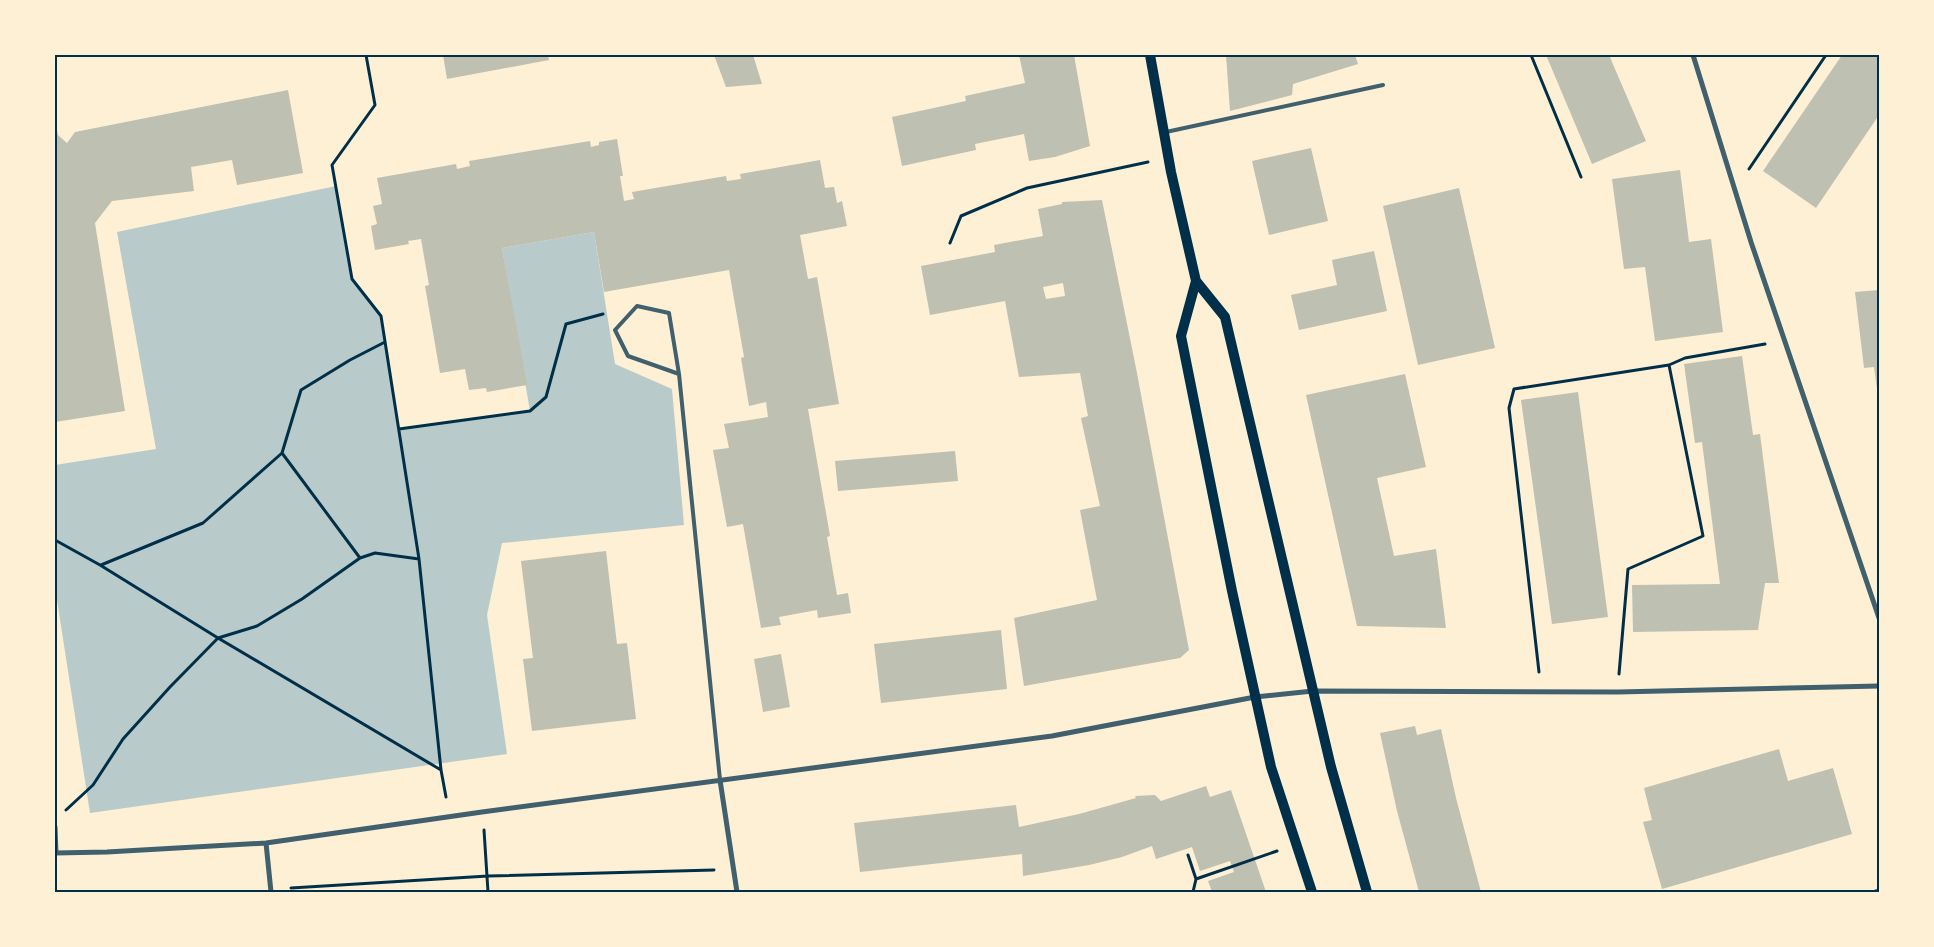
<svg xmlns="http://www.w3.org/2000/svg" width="1934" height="947" font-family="'Roboto Serif',serif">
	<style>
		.green { fill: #b9caca }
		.building { fill: #bec0b2; fill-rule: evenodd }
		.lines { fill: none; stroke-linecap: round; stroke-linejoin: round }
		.path { stroke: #003049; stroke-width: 3 }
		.service { stroke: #3f606c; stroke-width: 4 }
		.minor { stroke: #3f606c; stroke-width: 5 }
		.secondary { stroke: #003049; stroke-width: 10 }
		.neatline { fill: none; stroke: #003049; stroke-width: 2 }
	</style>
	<rect width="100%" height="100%" fill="#fdf0d5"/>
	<path class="green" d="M336,186L352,279L381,316L399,429L530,411L502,248L594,232L615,364L672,389L684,525L502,543L487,615L507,754L90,813L55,587V465L156,449L117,232Z"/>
	<path class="building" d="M443,55H548L549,60L447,79Z
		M714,55H753L762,84L726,87Z
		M1019,55H1074L1090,146L1055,157L1029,161L1024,134L975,144L976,150L902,166L892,117L966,101L965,96L1025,83Z
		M1226,55H1355L1358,64L1293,84L1292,95L1230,111Z
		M1546,55H1609L1646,141L1592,164Z
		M1842,55H1879V115L1816,208L1763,171Z
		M288,90L303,173L237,185L232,160L191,167L194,191L112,201L95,223L125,411L55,422V120L58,135L67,143L75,132Z
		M617,139L623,176H620L624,201L634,199L632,192L726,176L727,181L741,179L740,174L820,160L825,188L834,187L837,203L842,201L847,226L800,235L808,279L817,277L839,404L808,409L830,536L827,537L837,595L848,593L851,613L818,618L817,610L779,617L781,625L761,628L743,524L727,527L713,450L729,448L724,424L768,417L766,402L749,406L741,358L744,357L729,270L604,292L594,232L502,248L527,385L487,392L486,388L469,390L465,369L440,373L425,286L429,285L421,239L408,241L409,244L375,250L371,226L377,224L373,206L382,204L377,178L456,164L457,169L470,166L469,161L590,141L591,147L599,145V142Z
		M1311,148L1328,221L1269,235L1252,161Z
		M1680,170L1689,242L1711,239L1723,332L1655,341L1645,267L1624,269L1612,179Z
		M1459,188L1495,348L1418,365L1383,206Z
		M1102,200L1136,368L1189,650L1180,658L1024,686L1014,618L1097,600L1080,510L1100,506L1081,418L1088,416L1080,373L1019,377L1005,301L930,315L921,266L995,252L994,245L1043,236L1038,209L1062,204V202ZM1063,283L1065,296L1046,299L1043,287Z
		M1374,251L1387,311L1299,330L1291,295L1337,285L1332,260Z
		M1879,290V396H1878L1874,367L1864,368L1855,292Z
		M1742,356L1753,435L1760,434L1779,583H1765L1758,630L1633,632L1632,585L1720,584L1702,442L1695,443L1684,364Z
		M1405,374L1426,467L1377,478L1394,556L1436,549L1446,628L1357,626L1306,395Z
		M1578,392L1608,617L1552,624L1521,400Z
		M955,451L958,481L838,491L835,461Z
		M606,551L617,644L627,643L636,719L532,731L523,659L533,658L521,561Z
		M1001,630L1007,689L881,703L874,644Z
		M781,654L790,707L763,712L754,659Z
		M1415,726L1417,735L1441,729L1456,798L1481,892H1419L1397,811L1380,733Z
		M1779,749L1788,781L1833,768L1852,834L1662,889L1643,822L1652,820L1644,788Z
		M1206,786L1210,797L1231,790L1266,892H1212L1208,881L1234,872L1230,861L1200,871L1192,847L1156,859L1152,846L1122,857L1089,865L1023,876L1022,854L860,872L854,823L1016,805L1019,827L1079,814L1136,798L1135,796L1155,795L1161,801Z"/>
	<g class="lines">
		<path class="path" d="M366,55L375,105L332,165L352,279L381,316L419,559L441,770L446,797
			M1531,55L1581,177
			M1749,169L1826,55
			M950,243L961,216L1027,188L1148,162
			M1669,365L1685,358L1765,344
			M399,429L530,411L546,397L566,324L603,314
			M282,453L360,558
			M55,540L100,565L218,638L441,770
			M101,565L203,523L282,453L301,390L350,360L385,342
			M1539,672L1509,408L1514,389L1669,365L1703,536L1628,569L1619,674
			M66,810L93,785L123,739L170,687L218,638L257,626L302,599L360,558L375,553L419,559
			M484,830L488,892
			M1188,855L1196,879
			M291,888L488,876L714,870
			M1193,892L1196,879L1277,851"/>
		<path class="service" d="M1166,132L1383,85
			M679,374L628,356L615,330L637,306L669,313L679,374L720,780
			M1874,892L1879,890"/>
		<path class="minor" d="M1693,55L1751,242L1879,618
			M720,780L737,892
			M55,827L56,853
			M266,843L271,892
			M55,853L107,852L266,843L482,812L1052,736L1255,697L1313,691L1618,692L1879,686"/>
		<path class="secondary" d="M1150,55L1171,172L1196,281L1225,317L1331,767L1367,892
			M1196,281L1181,336L1232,591L1271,767L1312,892"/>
	</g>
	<rect width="1934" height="947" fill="none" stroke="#fdf0d5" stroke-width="112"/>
	<rect x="56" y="56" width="1822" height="835" class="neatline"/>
</svg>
